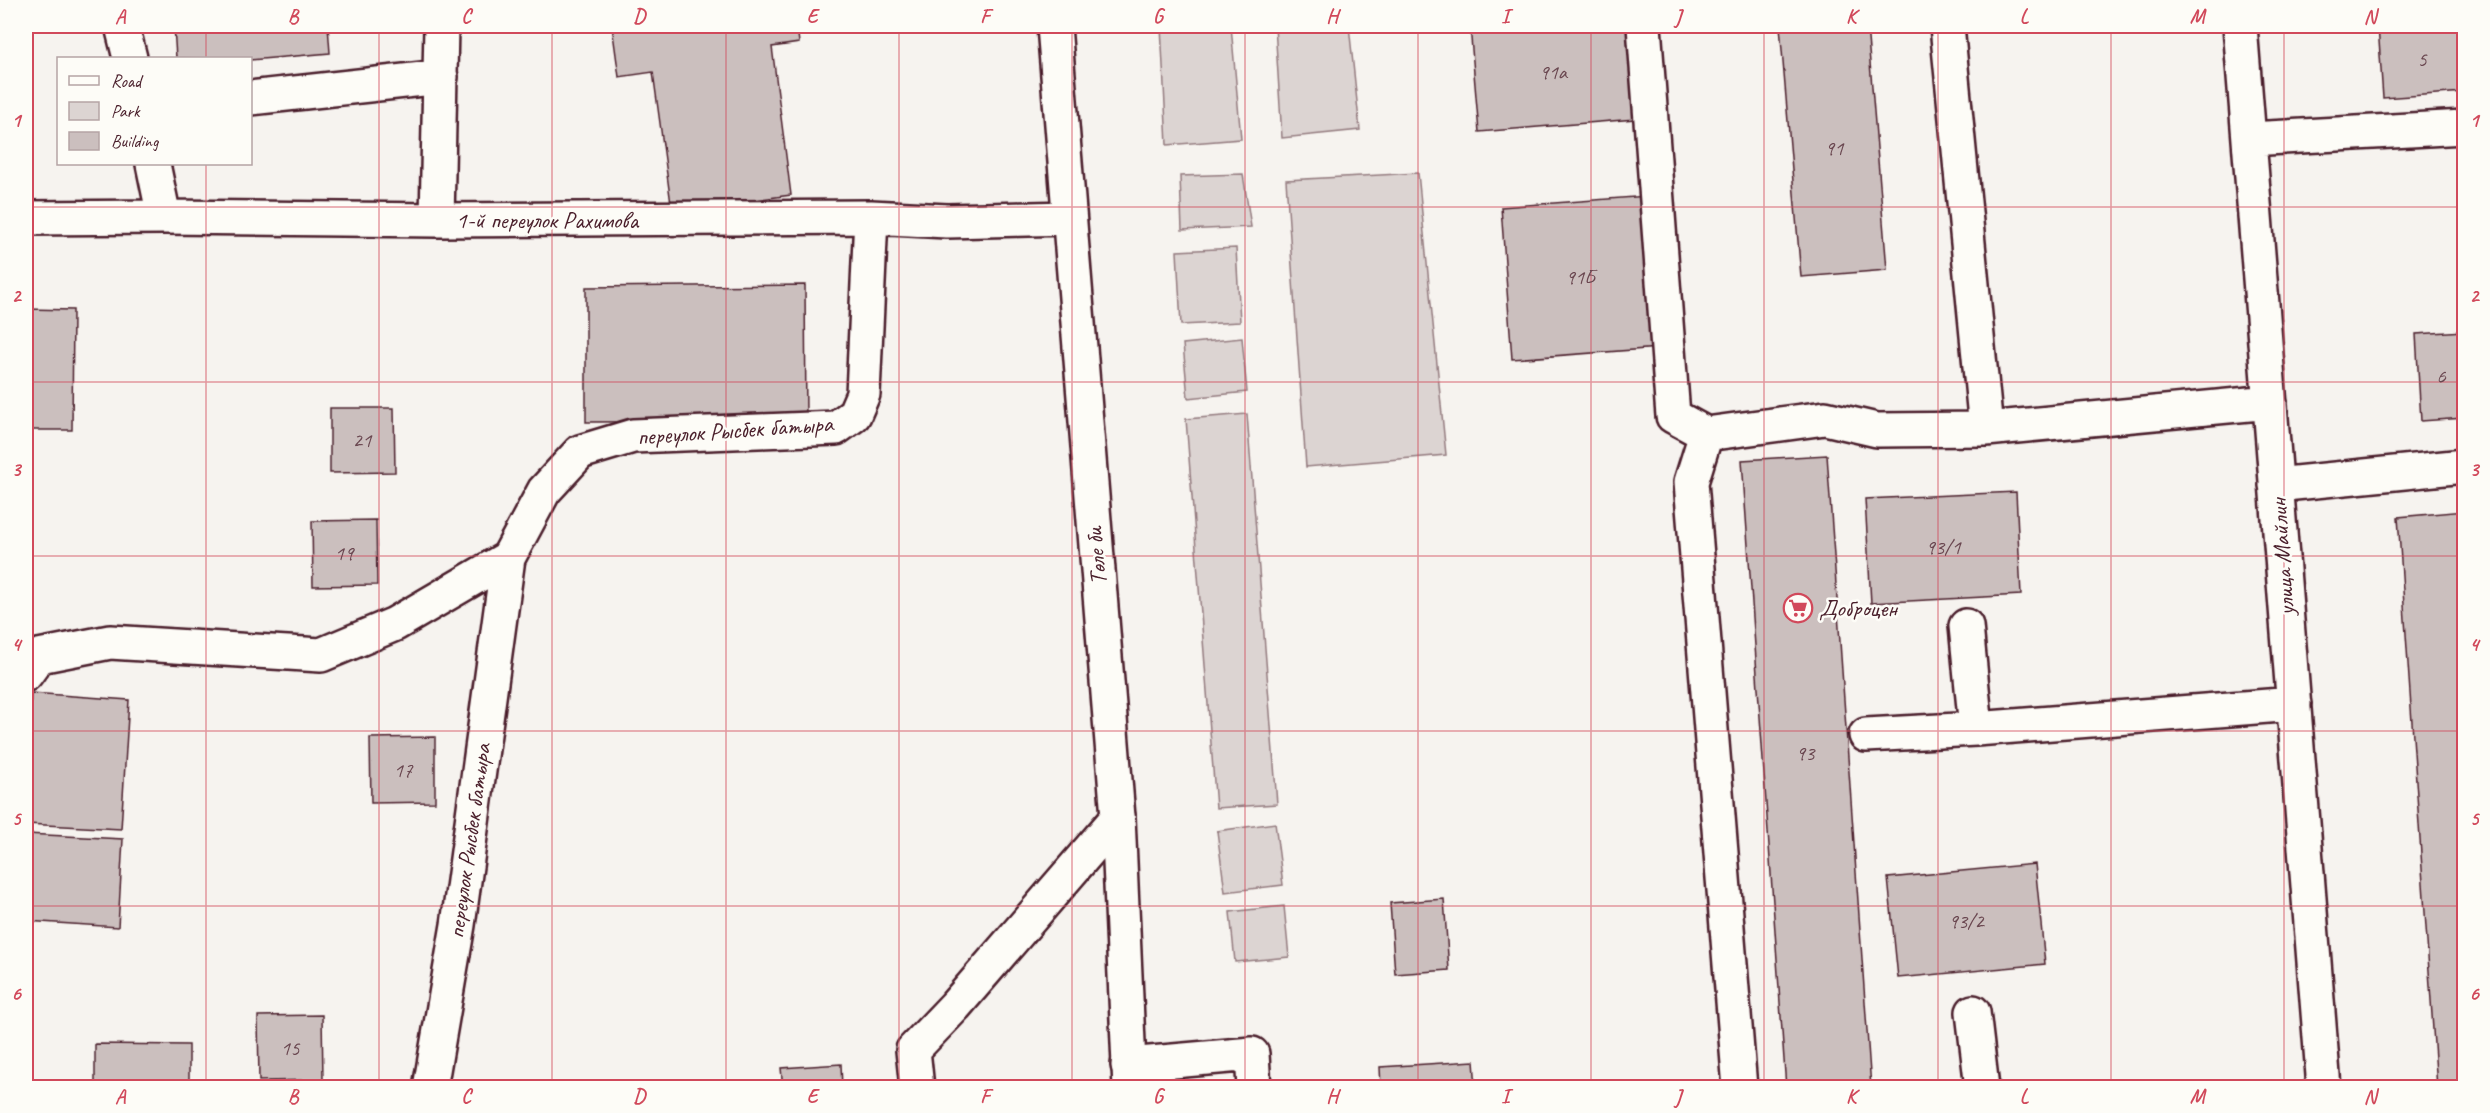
<svg xmlns="http://www.w3.org/2000/svg" width="2490" height="1113" font-family="Caveat,sans-serif">
	<style>
		.green { fill: #dcd4d2; stroke: #937a7e; stroke-width: 1.5 }
		.building { fill: #cbbfbe; stroke: #4a1f2b; stroke-width: 1.5 }
		.lines { fill: none; stroke-linecap: round; stroke-linejoin: round }
		.minor-casing { stroke: #4a1f2b; stroke-width: 38 }
		.major-casing { stroke: #4a1f2b; stroke-width: 38 }
		.minor { stroke: #fdfcf7; stroke-width: 33 }
		.major { stroke: #fdfcf7; stroke-width: 33 }
		.grid { fill: none; stroke: #d1495b; stroke-width: 1.5; stroke-opacity: 0.55 }
		.labels { text-anchor: middle; stroke-width: 5; stroke-linejoin: round; paint-order: stroke }
		.number-label { font-size: 21px; fill: #6a4750 }
		.street-label { font-size: 24px; fill: #4a1f2b; stroke: #fdfcf7 }
		.poi-label { font-size: 24px; fill: #4a1f2b; stroke: #fdfcf7; text-anchor: start }
		.neatline { fill: none; stroke: #d1495b; stroke-width: 2 }
		.grid-label { font-size: 20px; text-anchor: middle; font-weight: bold; fill: #d1495b }
	</style>
	<rect width="100%" height="100%" fill="#f6f3ef"/>
	<filter id="ink" filterUnits="userSpaceOnUse"><feTurbulence type="fractalNoise" baseFrequency=".0167" numOctaves="2"/><feDisplacementMap in="SourceGraphic" scale="12" xChannelSelector="R" yChannelSelector="G"/><feConvolveMatrix kernelMatrix="1 2 1 2 8 2 1 2 1" color-interpolation-filters="sRGB"/></filter>
	<g filter="url(#ink)">
		<path class="green" d="M1161,26H1231L1241,139L1167,145Z
			M1275,26H1349L1360,130L1282,138Z
			M1418,173L1446,455L1306,467L1286,180Z
			M1243,174L1251,227L1182,230L1180,176Z
			M1236,248L1240,322L1181,325L1177,251Z
			M1242,338L1247,392L1188,398L1183,344Z
			M1247,414L1277,804L1216,808L1186,419Z
			M1275,823L1283,885L1225,892L1217,831Z
			M1284,906L1289,957L1235,962L1230,912Z"/>
		<path class="building" d="M174,26H328L330,53L250,60L176,58Z
			M612,26H797L799,43L772,47L791,195L672,211L653,72L619,77Z
			M1470,26H1628L1635,119L1479,132Z
			M1780,26H1867L1887,270L1801,277Z
			M2378,26H2464V92L2383,98Z
			M1648,196L1659,348L1512,359L1501,207Z
			M805,285L806,421L586,422V287Z
			M26,309L73,310L72,430H26Z
			M2464,331V418L2421,421L2416,334Z
			M330,408H394L395,472L330,473Z
			M1827,455L1868,1045L1871,1088H1786L1742,460Z
			M2016,492L2021,595L1871,603L1865,499Z
			M2464,511V1088H2437L2398,517Z
			M376,520L377,585L313,586L312,521Z
			M31,693L129,700L121,829L26,824Z
			M435,737V802L371,803L370,738Z
			M26,834L123,839L118,927L26,921Z
			M2035,864L2045,964L1898,978L1888,878Z
			M1444,899L1449,970L1395,974L1390,903Z
			M322,1015L323,1080L259,1081L258,1016Z
			M95,1044L189,1045V1088H95Z
			M1474,1061L1476,1088H1381L1380,1067Z
			M841,1064L842,1088H783L781,1068Z"/>
		<g class="lines">
			<g class="minor-casing">
				<path id="minor" d="M122,26L130,58
					M1644,26L1673,416L1706,434
					M1947,26L1986,429
					M2240,26L2324,1088
					M250,98L441,77
					M2249,139L2464,127
					M153,164L164,217
					M26,218L164,217L437,220L871,217L947,221L1069,218
					M437,220L441,26
					M2276,485L2464,466
					M1966,626L1976,729
					M26,674L39,656L110,642L321,655L395,624L508,558L544,491L580,452L633,436L836,428L854,415L863,394L871,217
					M1866,735L1976,729L2294,704
					M1973,1012L1982,1088
					M1128,1065L1252,1054L1254,1088
					M430,1088L458,925L508,558
					M917,1088L913,1050L955,1006L1118,817
					M1740,1088L1691,482L1706,434L1825,418L1877,430L1986,429L2270,402"/>
			</g>
			<g class="major-casing">
				<path id="major" d="M1054,26L1118,817L1130,1088"/>
			</g>
			<use href="#minor" class="minor"/>
			<use href="#major" class="major"/>
		</g>
	</g>
	<path class="grid" d="M206,26V58M379,26V1088M552,26V1088M726,26V1088M899,26V1088M1072,26V1088M1245,26V1088M1418,26V1088M1591,26V1088M1764,26V1088M1938,26V1088M2111,26V1088M2284,26V1088M206,164V1088M26,207H2464M26,382H2464M26,556H2464M26,731H2464M26,906H2464"/>
	<defs>
		<g id="supermarket-ring" transform="scale(1.5)"><circle r="9.5" fill="#fdfcf7" stroke="#d1495b" stroke-width="1.5"/><path d="M-6-5.5h2.5l.6 2H6L4.5 2H-2.5L-4.4-4H-6ZM-1.5 3.2a1.3 1.3 0 1 0 .1 0ZM3 3.2a1.3 1.3 0 1 0 .1 0Z" fill="#d1495b"/></g>
	</defs>
	<g fill-rule="evenodd">
		<use href="#supermarket-ring" x="1798" y="608"/>
	</g>
	<g class="labels">
		<g class="number-label">
			<text x="2422" y="66">5</text>
			<text x="1553" y="79">91а</text>
			<text x="1834" y="155">91</text>
			<text x="1580" y="284">91Б</text>
			<text x="2441" y="383">6</text>
			<text x="362" y="447">21</text>
			<text x="1943" y="554">93/1</text>
			<text x="344" y="560">19</text>
			<text x="1805" y="760">93</text>
			<text x="403" y="777">17</text>
			<text x="1966" y="928">93/2</text>
			<text x="290" y="1055">15</text>
		</g>
		<g class="street-label">
			<text x="547" y="228">1-й переулок Рахимова</text>
			<text transform="translate(735 430) rotate(-4)" y="8">переулок Рысбек батыра</text>
			<text transform="translate(1096 556) rotate(-95)" y="8">Төле би</text>
			<text transform="translate(2282 557) rotate(-94)" y="8">улица Майлин</text>
			<text transform="translate(469 841) rotate(-82)" y="8">переулок Рысбек батыра</text>
		</g>
		<g class="poi-label">
			<text x="1819" y="616">Доброцен</text>
		</g>
	</g>
	<rect width="2490" height="1113" fill="none" stroke="#fdfcf7" stroke-width="66"/>
	<rect x="57" y="57" width="195" height="108" fill="#fdfcf7" stroke="#b5a4a5" stroke-width="1.5"/>
	<rect x="69" y="76" width="30" height="9" fill="#fdfcf7" stroke="#b5a4a5" stroke-width="1.5"/>
	<text x="111" y="87" font-size="18" fill="#4a1f2b">Road</text>
	<rect x="69" y="102" width="30" height="18" fill="#dcd4d2" stroke="#b5a4a5" stroke-width="1.5"/>
	<text x="111" y="117" font-size="18" fill="#4a1f2b">Park</text>
	<rect x="69" y="132" width="30" height="18" fill="#cbbfbe" stroke="#b5a4a5" stroke-width="1.5"/>
	<text x="111" y="147" font-size="18" fill="#4a1f2b">Building</text>
	<rect x="33" y="33" width="2424" height="1047" class="neatline"/>
	<g class="grid-label">
		<text x="120" y="23">A</text>
		<text x="293" y="23">B</text>
		<text x="466" y="23">C</text>
		<text x="639" y="23">D</text>
		<text x="812" y="23">E</text>
		<text x="985" y="23">F</text>
		<text x="1158" y="23">G</text>
		<text x="1332" y="23">H</text>
		<text x="1505" y="23">I</text>
		<text x="1678" y="23">J</text>
		<text x="1851" y="23">K</text>
		<text x="2024" y="23">L</text>
		<text x="2197" y="23">M</text>
		<text x="2370" y="23">N</text>
		<text x="16" y="127">1</text>
		<text x="2474" y="127">1</text>
		<text x="16" y="302">2</text>
		<text x="2474" y="302">2</text>
		<text x="16" y="476">3</text>
		<text x="2474" y="476">3</text>
		<text x="16" y="651">4</text>
		<text x="2474" y="651">4</text>
		<text x="16" y="825">5</text>
		<text x="2474" y="825">5</text>
		<text x="16" y="1000">6</text>
		<text x="2474" y="1000">6</text>
		<text x="120" y="1103">A</text>
		<text x="293" y="1103">B</text>
		<text x="466" y="1103">C</text>
		<text x="639" y="1103">D</text>
		<text x="812" y="1103">E</text>
		<text x="985" y="1103">F</text>
		<text x="1158" y="1103">G</text>
		<text x="1332" y="1103">H</text>
		<text x="1505" y="1103">I</text>
		<text x="1678" y="1103">J</text>
		<text x="1851" y="1103">K</text>
		<text x="2024" y="1103">L</text>
		<text x="2197" y="1103">M</text>
		<text x="2370" y="1103">N</text>
	</g>
</svg>
